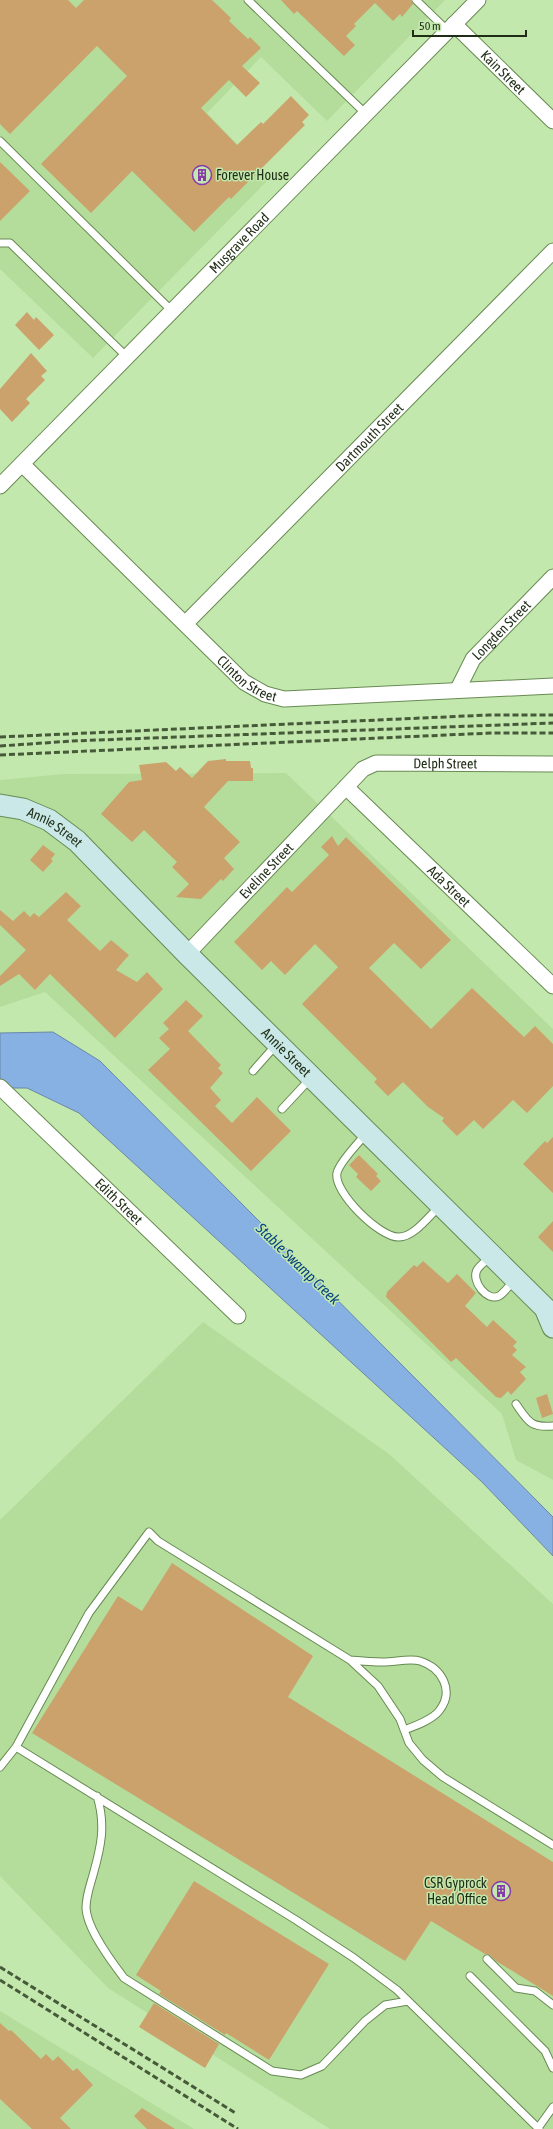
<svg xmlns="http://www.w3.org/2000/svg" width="553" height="2129" font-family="'Asap Condensed',sans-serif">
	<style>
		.built { fill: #b4dd9c }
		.water { fill: #87b0e3; stroke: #6889a6 }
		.building { fill: #cba26c }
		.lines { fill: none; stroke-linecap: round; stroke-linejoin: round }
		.lane-casing { stroke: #688a53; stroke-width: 9 }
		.street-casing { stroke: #688a53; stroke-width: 17 }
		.secondary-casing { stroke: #688a53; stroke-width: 23 }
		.lane { stroke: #fff; stroke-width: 7 }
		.street { stroke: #fff; stroke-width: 15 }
		.secondary { stroke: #cae8e8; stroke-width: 21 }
		.rail { stroke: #465a3a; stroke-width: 3; stroke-dasharray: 6 3; stroke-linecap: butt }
		.labels { text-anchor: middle; stroke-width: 3; stroke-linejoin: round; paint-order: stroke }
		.street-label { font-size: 14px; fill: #1f2d16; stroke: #c3e8ad }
		.poi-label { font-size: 14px; fill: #1f2d16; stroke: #c3e8ad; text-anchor: start }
		.water-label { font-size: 15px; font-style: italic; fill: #084480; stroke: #c3e8ad }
	</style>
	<rect width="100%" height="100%" fill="#c3e8ad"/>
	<path class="built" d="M0,0H445L327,121L261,57L207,113L270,178L93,358L0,269Z
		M286,773L553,1029V1480L516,1460L502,1414L45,992L0,1007V780L64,774Z
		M203,1322L389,1454L553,1604V2129H330L108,1988L0,1876V1520Z
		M0,2011L194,2129H0Z"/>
	<path class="water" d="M53,1032L100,1061L553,1517V1556L482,1482L79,1113L27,1088H0V1033Z"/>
	<path class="building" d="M0,0H68L76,8L84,0H212L231,18L229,21L248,39L250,37L261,48L242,66L260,83L246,97L229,80L201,108L237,145L261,122L263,124L291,96L309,115L302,122L305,125L231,199L229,197L194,232L132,171L91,213L41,164L127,76L97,46L10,134L0,124Z
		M281,0H411L413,4L402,17L400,14L393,21L375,3L354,24L356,26L346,36L355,45L344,56L297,11L294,14Z
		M0,162L30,191L0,221Z
		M27,312L34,320L36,317L54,335L39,350L15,325Z
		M31,353L47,371L41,376L45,380L26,399L30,403L12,422L0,409V389Z
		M226,759V761H250L251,768H253V781H228L204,807L240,842L224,858L234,869L223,881L221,879L201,899L176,897L189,884L172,867L177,862L144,830L132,842L101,814L129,782L142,780L139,765L166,762L176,771L180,767L192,778L208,761Z
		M332,836L338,846L346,837L451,940L421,969L394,943L369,968L431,1029L472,988L524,1037L535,1026L553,1044V1086L527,1113L513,1100L483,1129L474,1120L457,1136L442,1121L444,1118L428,1107L403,1082L388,1096L374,1082L377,1079L302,1004L338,967L315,944L285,975L271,961L262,970L234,942L287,887L292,892L329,855L321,847Z
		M43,845L55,854L51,859L53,861L43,872L30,860Z
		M66,892L81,906L67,920L100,951L111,940L129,955L116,970L137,982L147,972L163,989L115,1038L50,974L35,990L19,974L0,986V976L26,950L0,925V910L13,921L24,911L30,917L34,913L39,917Z
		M186,1000L203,1016L188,1031L221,1065L218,1068L223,1073L210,1088L221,1100L215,1106L232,1123L257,1097L291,1131L251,1171L148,1070L170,1049L159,1038L169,1029L163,1023Z
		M553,1137V1193L523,1164L545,1141L547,1143Z
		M359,1155L378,1174L376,1176L381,1181L371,1191L356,1177L358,1174L349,1165Z
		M553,1221V1252L538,1237Z
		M423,1261L448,1283L457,1274L476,1293L465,1306L487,1327L493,1320L517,1342L513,1346L517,1350L512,1355L526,1367L520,1372L526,1379L511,1395L508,1391L501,1398L496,1397L456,1358L451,1362L386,1297L387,1292L414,1265L417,1267Z
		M547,1394L553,1414L542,1418L536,1398Z
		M172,1563L313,1656L288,1697L553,1862V1996L496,1961L490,1955L485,1954L431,1921L405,1961L32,1733L118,1596L142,1611Z
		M194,1881L329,1964L269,2060L226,2033L225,2035L159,1994L161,1991L136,1975Z
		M154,2003L219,2044L205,2068L139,2027Z
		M0,2023L9,2031L11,2030L41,2059L46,2054L53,2061L58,2056L73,2071L77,2068L93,2085L60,2118L71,2129H32L0,2099Z
		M142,2108L175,2129H147L134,2116Z"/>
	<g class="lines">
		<g class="lane-casing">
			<path id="lane" d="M248,0L366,114
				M416,0L448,31
				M0,141L172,311
				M0,243H10L127,357
				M253,1071L276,1045
				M282,1109L310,1079
				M366,1134C358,1143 339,1163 337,1173C333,1192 380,1238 399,1237C414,1237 429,1216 439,1207
				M490,1257C486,1261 480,1265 477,1270C471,1281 487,1302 499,1296C504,1293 510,1285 514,1280
				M516,1404C528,1421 530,1428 553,1426
				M350,1660C361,1661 372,1662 383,1662C395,1662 410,1658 420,1661C442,1668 455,1691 439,1711C432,1720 415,1726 404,1730
				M16,1747L296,1920L354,1958L397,1990L539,2129
				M0,1767L16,1747L89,1613L149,1532L158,1541L350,1660L378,1686L400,1719L409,1743L423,1760L443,1777L553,1845
				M97,1796C106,1825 101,1847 93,1875C90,1886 86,1896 86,1908C87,1929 111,1961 124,1978L272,2071L301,2075L322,2066L365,2021L385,2005L408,2001
				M487,1959L516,1988L535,1991L553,2005
				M470,1976L545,2051L553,2068
				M538,2128L553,2107"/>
		</g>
		<g class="street-casing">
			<g id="street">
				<path id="s1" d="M454,24L553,121"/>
				<path id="s2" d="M22,464L244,682L265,694L284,699L553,686"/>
				<path id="s3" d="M0,486L478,0"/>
				<path id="s4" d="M186,623L553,251"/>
				<path id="s5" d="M458,689L473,659L553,577"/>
				<path id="s6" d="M346,787L553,986"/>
				<path id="s7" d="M187,954L363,769L376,763L553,764"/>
				<path id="s8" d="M0,1087L238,1316"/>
			</g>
		</g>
		<g class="secondary-casing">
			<g id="secondary">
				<path id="s9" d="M0,805L23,809L49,820L77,841L187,954L545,1308L553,1327"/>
			</g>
		</g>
		<use href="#lane" class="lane"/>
		<use href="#street" class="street"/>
		<use href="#secondary" class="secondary"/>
		<path class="rail" d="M0,737L489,715H553
			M0,746L72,741L553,723
			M0,755L491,733H553
			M0,1967L237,2114
			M0,1980L238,2129"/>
	</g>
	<defs>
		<g id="building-ring" transform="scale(1)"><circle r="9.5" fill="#c3e8ad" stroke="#8839aa" stroke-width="1.5"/><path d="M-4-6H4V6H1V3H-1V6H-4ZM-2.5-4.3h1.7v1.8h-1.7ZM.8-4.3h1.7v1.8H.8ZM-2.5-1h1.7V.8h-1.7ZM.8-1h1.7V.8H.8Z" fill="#8839aa"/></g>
	</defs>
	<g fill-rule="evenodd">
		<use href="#building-ring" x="202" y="175"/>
		<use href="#building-ring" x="501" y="1891"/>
	</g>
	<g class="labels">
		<g class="street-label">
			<text dy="5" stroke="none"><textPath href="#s1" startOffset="69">Kain Street</textPath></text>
			<text dy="5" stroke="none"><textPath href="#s3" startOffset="341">Musgrave Road</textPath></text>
			<text dy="5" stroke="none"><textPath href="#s4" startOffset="261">Dartmouth Street</textPath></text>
			<text dy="5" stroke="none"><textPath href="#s5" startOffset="74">Longden Street</textPath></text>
			<text dy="5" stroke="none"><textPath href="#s2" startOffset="312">Clinton Street</textPath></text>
			<text dy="5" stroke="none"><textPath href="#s7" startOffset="339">Delph Street</textPath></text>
			<text dy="5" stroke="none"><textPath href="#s9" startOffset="60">Annie Street</textPath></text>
			<text dy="5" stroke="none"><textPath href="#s7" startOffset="115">Eveline Street</textPath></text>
			<text dy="5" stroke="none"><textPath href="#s6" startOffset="143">Ada Street</textPath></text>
			<text dy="5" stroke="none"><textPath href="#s9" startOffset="384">Annie Street</textPath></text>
			<text dy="5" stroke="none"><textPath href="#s8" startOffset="165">Edith Street</textPath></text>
		</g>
		<g class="poi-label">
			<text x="216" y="180">Forever House</text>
			<text x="487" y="1888" text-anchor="end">CSR Gyprock<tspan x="487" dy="16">Head Office</tspan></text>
		</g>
		<g class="water-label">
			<text transform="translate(298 1264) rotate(44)" y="5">Stable Swamp Creek</text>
		</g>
	</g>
	<path d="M413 30v6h113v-6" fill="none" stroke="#1f2d16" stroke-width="2"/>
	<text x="419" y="30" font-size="12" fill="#1f2d16" stroke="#c3e8ad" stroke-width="3" paint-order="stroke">50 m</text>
</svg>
